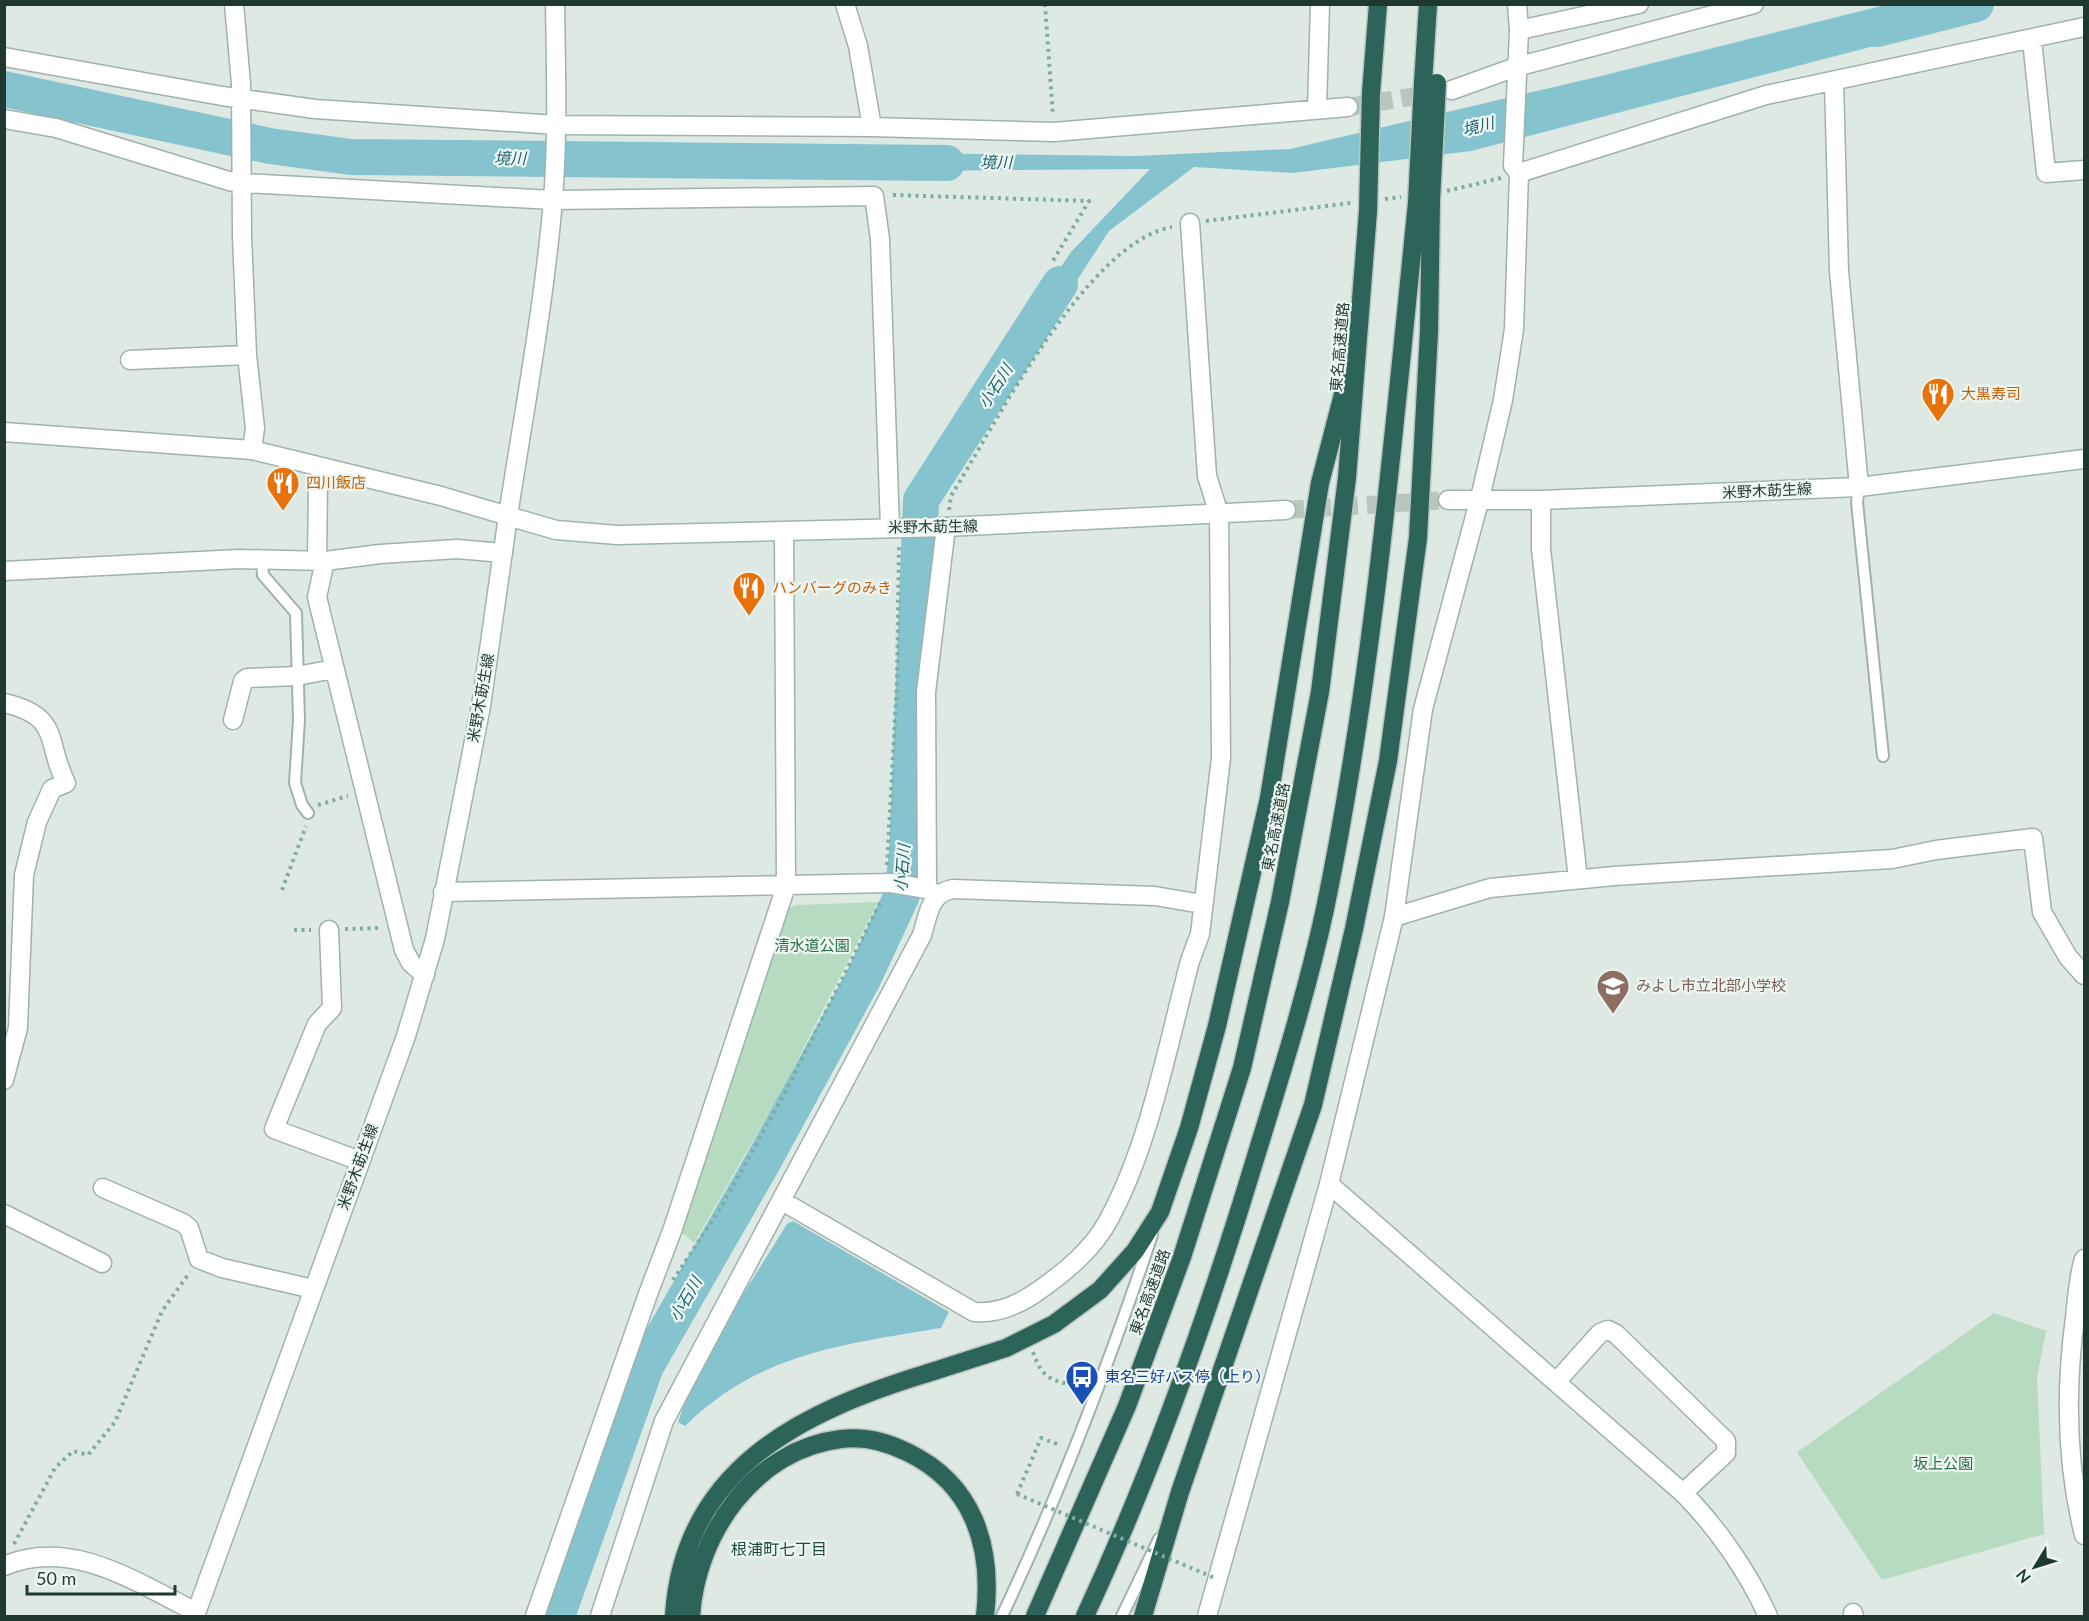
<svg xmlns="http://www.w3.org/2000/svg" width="2089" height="1621" font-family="Lato,'Noto Sans JP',sans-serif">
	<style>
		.green { fill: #b6dbc0 }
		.water { fill: #85c3cf }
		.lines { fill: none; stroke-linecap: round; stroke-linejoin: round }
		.river { stroke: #85c3cf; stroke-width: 36 }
		.minor-tunnel { stroke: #b8c6c0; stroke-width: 18; stroke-dasharray: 18 9; stroke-linecap: butt }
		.secondary-tunnel { stroke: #b8c6c0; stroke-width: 18; stroke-dasharray: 18 9; stroke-linecap: butt }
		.service-casing { stroke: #a1b1ab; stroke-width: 14 }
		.minor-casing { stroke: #a1b1ab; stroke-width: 21 }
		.tertiary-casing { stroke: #a1b1ab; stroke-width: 21 }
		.secondary-casing { stroke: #9db5ac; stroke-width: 21 }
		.motorway-casing { stroke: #bcc4c2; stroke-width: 21 }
		.path { stroke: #7ead9f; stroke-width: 4; stroke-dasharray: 3 4.5; stroke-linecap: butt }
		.service { stroke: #fff; stroke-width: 10 }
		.minor { stroke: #fff; stroke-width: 18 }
		.tertiary { stroke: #fff; stroke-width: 18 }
		.secondary { stroke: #fff; stroke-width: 18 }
		.motorway { stroke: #2c6459; stroke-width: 18 }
		.motorway-bridge-casing { stroke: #bcc4c2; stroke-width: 21; stroke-linecap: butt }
		.path-bridge { stroke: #7ead9f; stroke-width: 4; stroke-dasharray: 3 4.5; stroke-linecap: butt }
		.motorway-bridge { stroke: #2c6459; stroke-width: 18 }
		.labels { text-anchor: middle; stroke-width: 4.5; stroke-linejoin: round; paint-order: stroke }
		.street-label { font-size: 15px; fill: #1f3932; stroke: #eef6f2 }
		.food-label { font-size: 15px; fill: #c56008; stroke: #eef6f2; text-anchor: start }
		.park-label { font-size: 15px; fill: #2a6f46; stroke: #eef6f2 }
		.education-label { font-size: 15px; fill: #785e54; stroke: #eef6f2; text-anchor: start }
		.transit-label { font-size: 15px; fill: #164399; stroke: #eef6f2; text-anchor: start }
		.water-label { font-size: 16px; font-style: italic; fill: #1b6373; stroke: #eef6f2 }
		.neighbourhood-label { font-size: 16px; fill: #1c4a3f; stroke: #eef6f2 }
	</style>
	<rect width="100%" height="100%" fill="#dee9e4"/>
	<path class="green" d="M878,902L780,1094L694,1243L680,1231L783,911L796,905Z
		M1994,1313L2046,1331L2037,1377L2044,1534L1882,1580L1797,1452Z"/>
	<path class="water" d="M1885,5H1920L1932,31L1471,151L1293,173L1194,167L1109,231L1044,331L1024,322L1071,252L1150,169L897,171V153L1135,156L1290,149L1601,76Z
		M793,1221L949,1312L941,1328C842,1345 761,1352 685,1426L678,1422C703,1351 748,1288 787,1224Z"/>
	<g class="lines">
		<path class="river" d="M1877,29L1976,4
			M4,89L270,146L351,157L947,163
			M557,1616L646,1366L763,1162L864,977L902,895L907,852L921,500L1060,284"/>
		<path class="minor-tunnel" d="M1348,107L1435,93"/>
		<path class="secondary-tunnel" d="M1286,510L1448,500"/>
		<g class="service-casing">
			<path id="service" d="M1859,487L1857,502L1883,756
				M262,559L263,575L296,613L299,720L295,783L302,805L308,813
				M1002,1616C1060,1493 1109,1364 1152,1235
				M1122,1616L1159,1539"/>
		</g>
		<g class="minor-casing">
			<path id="minor" d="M234,4L241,84L242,236L247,355L255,428L252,450
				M845,4L858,46L872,127
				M1519,30L1639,4
				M2032,40L2046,173L2084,170
				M4,57L222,96L315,109L557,125L872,127L1054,132L1348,107
				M1834,82L1839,271L1859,487
				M1452,90L1516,67L1754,4
				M1317,109L1320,4
				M4,119L56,128L229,181L243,183L553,200L874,196L880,239L890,528
				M1519,173L1766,95L2084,27
				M130,360L247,355
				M1541,500V549L1578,879
				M317,561L318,483L324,468
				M325,561L317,597L404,950L411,963L425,975
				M4,571L239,559L325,561L380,554L457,549L503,553
				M4,703C62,716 45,742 66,783L52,789L37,822L24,875L18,1028L4,1080
				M233,720L243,681L247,678L297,676L334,669
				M927,889L926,692L946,527
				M443,892L891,883L927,889L938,895
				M1394,917L1490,888L1614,876L1892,859L1936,850L2033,838L2042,912L2068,957L2084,975
				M329,930L332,1008L317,1024L274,1129L360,1161
				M1329,1184L1683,1493C1717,1527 1748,1572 1768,1616
				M103,1188L183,1223L189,1228L199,1259L222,1268L313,1289
				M782,1201L974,1312C998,1314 1022,1303 1041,1289C1066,1271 1093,1249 1108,1221C1149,1147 1168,1044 1190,961L1200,934L1221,758L1219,514L1207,476L1190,223
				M4,1214L102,1263
				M1557,1381L1600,1333L1608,1330L1616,1334L1726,1441V1453L1683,1493
				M4,1566C72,1537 137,1583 196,1612
				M1853,1613L1854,1616
				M535,1616L648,1294L672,1231L786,886L784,532
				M600,1616L664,1421L922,935C928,916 929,893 953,889L1155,896L1202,904"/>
		</g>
		<g class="tertiary-casing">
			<path id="tertiary" d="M4,432L252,450L441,496L508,516C524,411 544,306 553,200C558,135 556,70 555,4
				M2084,1259C2078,1278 2077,1299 2075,1318C2065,1392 2066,1463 2084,1535
				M1207,1616L1329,1184L1394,917L1423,709L1480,498L1503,400L1514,329L1519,173L1513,166L1519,30L1517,4"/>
		</g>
		<g class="secondary-casing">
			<path id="secondary" d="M1448,500H1541L1859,487L2084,459
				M195,1616L406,1036L435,939L481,706L508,516L556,530L617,535L946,527L1286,510"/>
		</g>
		<g class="motorway-casing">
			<path id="motorway" d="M1423,83L1428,4
				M1371,93L1378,4
				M1054,1324L1100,1290L1135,1251L1160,1212L1189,1128L1217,1026L1269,798L1320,483L1347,379
				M674,1616C683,1468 803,1411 928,1373
				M691,1616C696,1534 755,1449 841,1439C863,1436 887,1442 907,1452C974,1484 993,1547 985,1616
				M1035,1616L1127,1406L1182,1257L1242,1068L1280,902L1320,692L1347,478L1368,211
				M1085,1616C1154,1468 1209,1312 1256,1156C1281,1075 1307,992 1325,909C1373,677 1393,439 1417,203
				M1143,1616L1180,1492L1313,1105L1354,929L1388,761L1418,538L1429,332L1431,201"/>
		</g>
		<path class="path" d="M1045,4L1053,116
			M1447,191L1501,178
			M893,195L1089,201L1051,264
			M1385,199L1401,197
			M1206,221L1351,203
			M949,510L951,496C995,425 1087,242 1172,227
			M318,805L348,796
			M887,865L897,682L899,546
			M282,890L306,826
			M345,929L379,928
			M294,930H311
			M673,1280L720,1209L784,1095L881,901
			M1033,1352C1046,1391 1062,1374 1080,1393
			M1017,1494L1041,1438L1060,1445
			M14,1544L55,1468L73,1451L88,1455L115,1422L162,1311L190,1272"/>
		<use href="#service" class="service"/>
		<use href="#minor" class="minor"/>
		<use href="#tertiary" class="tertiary"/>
		<use href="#secondary" class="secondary"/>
		<use href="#motorway" class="motorway"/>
		<g class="motorway-bridge-casing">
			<path id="motorway-bridge" d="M1431,201L1437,83
				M1417,203L1423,83
				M1368,211L1371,93
				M928,1373L1006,1348L1054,1324"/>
		</g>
		<path class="path-bridge" d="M1017,1494L1217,1579"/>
		<use href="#motorway-bridge" class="motorway-bridge"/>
	</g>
	<defs>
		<g id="restaurant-pin" transform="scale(1.725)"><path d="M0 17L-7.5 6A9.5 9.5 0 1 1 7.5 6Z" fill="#e8710a" stroke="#eef6f2"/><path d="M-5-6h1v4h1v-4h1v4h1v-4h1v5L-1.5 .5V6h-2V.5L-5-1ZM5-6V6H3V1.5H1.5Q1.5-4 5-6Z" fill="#fff"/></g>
		<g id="school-pin" transform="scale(1.725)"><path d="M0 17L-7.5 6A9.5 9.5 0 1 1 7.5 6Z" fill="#8d6e63" stroke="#eef6f2"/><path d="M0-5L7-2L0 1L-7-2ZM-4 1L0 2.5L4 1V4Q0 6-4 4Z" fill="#fff"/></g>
		<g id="bus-pin" transform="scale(1.725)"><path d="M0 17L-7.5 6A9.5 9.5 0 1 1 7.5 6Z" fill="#1a4fb4" stroke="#eef6f2"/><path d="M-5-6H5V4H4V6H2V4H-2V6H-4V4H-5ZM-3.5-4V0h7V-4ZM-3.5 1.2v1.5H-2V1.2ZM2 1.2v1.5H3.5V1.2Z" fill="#fff"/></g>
	</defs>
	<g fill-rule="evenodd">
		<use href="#restaurant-pin" x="1938" y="394"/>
		<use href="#restaurant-pin" x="283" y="483"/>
		<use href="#restaurant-pin" x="749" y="588"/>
		<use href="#school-pin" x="1613" y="986"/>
		<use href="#bus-pin" x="1082" y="1377"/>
	</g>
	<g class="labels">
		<g class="street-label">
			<text transform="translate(1340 347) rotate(-85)" y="5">東名高速道路</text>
			<text transform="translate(1767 491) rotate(-3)" y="5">米野木莇生線</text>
			<text transform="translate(933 527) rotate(-1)" y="5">米野木莇生線</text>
			<text transform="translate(481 698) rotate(-80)" y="5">米野木莇生線</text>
			<text transform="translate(1276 827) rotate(-79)" y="5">東名高速道路</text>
			<text transform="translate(358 1167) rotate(-70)" y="5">米野木莇生線</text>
			<text transform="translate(1150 1292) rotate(-70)" y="5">東名高速道路</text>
		</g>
		<g class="food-label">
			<text x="1961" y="399">大黒寿司</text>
			<text x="306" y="488">四川飯店</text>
			<text x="772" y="593">ハンバーグのみき</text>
		</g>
		<g class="park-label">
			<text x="812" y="951">清水道公園</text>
			<text x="1943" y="1469">坂上公園</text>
		</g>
		<g class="education-label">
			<text x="1636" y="991">みよし市立北部小学校</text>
		</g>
		<g class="transit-label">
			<text x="1105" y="1382">東名三好バス停（上り）</text>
		</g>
		<g class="water-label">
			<text transform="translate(1478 126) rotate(-14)" y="6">境川</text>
			<text x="510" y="164">境川</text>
			<text x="996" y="168">境川</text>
			<text transform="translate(995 386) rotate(-57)" y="6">小石川</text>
			<text transform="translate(902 868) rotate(-86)" y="6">小石川</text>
			<text transform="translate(685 1299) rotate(-60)" y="6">小石川</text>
		</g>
		<g class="neighbourhood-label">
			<text x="779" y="1555">根浦町七丁目</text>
		</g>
	</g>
	<rect width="2089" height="1621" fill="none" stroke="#1f3932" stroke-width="12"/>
	<g transform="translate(2035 1567) rotate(232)" stroke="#eef6f2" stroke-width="4.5" paint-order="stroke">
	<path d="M0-4.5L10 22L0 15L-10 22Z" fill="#1f3932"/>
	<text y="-9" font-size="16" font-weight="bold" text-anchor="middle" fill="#1f3932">N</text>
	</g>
	<path d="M27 1585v9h148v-9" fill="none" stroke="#1f3932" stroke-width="3"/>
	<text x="36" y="1585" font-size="18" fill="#1f3932" stroke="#eef6f2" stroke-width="4.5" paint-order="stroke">50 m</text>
</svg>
